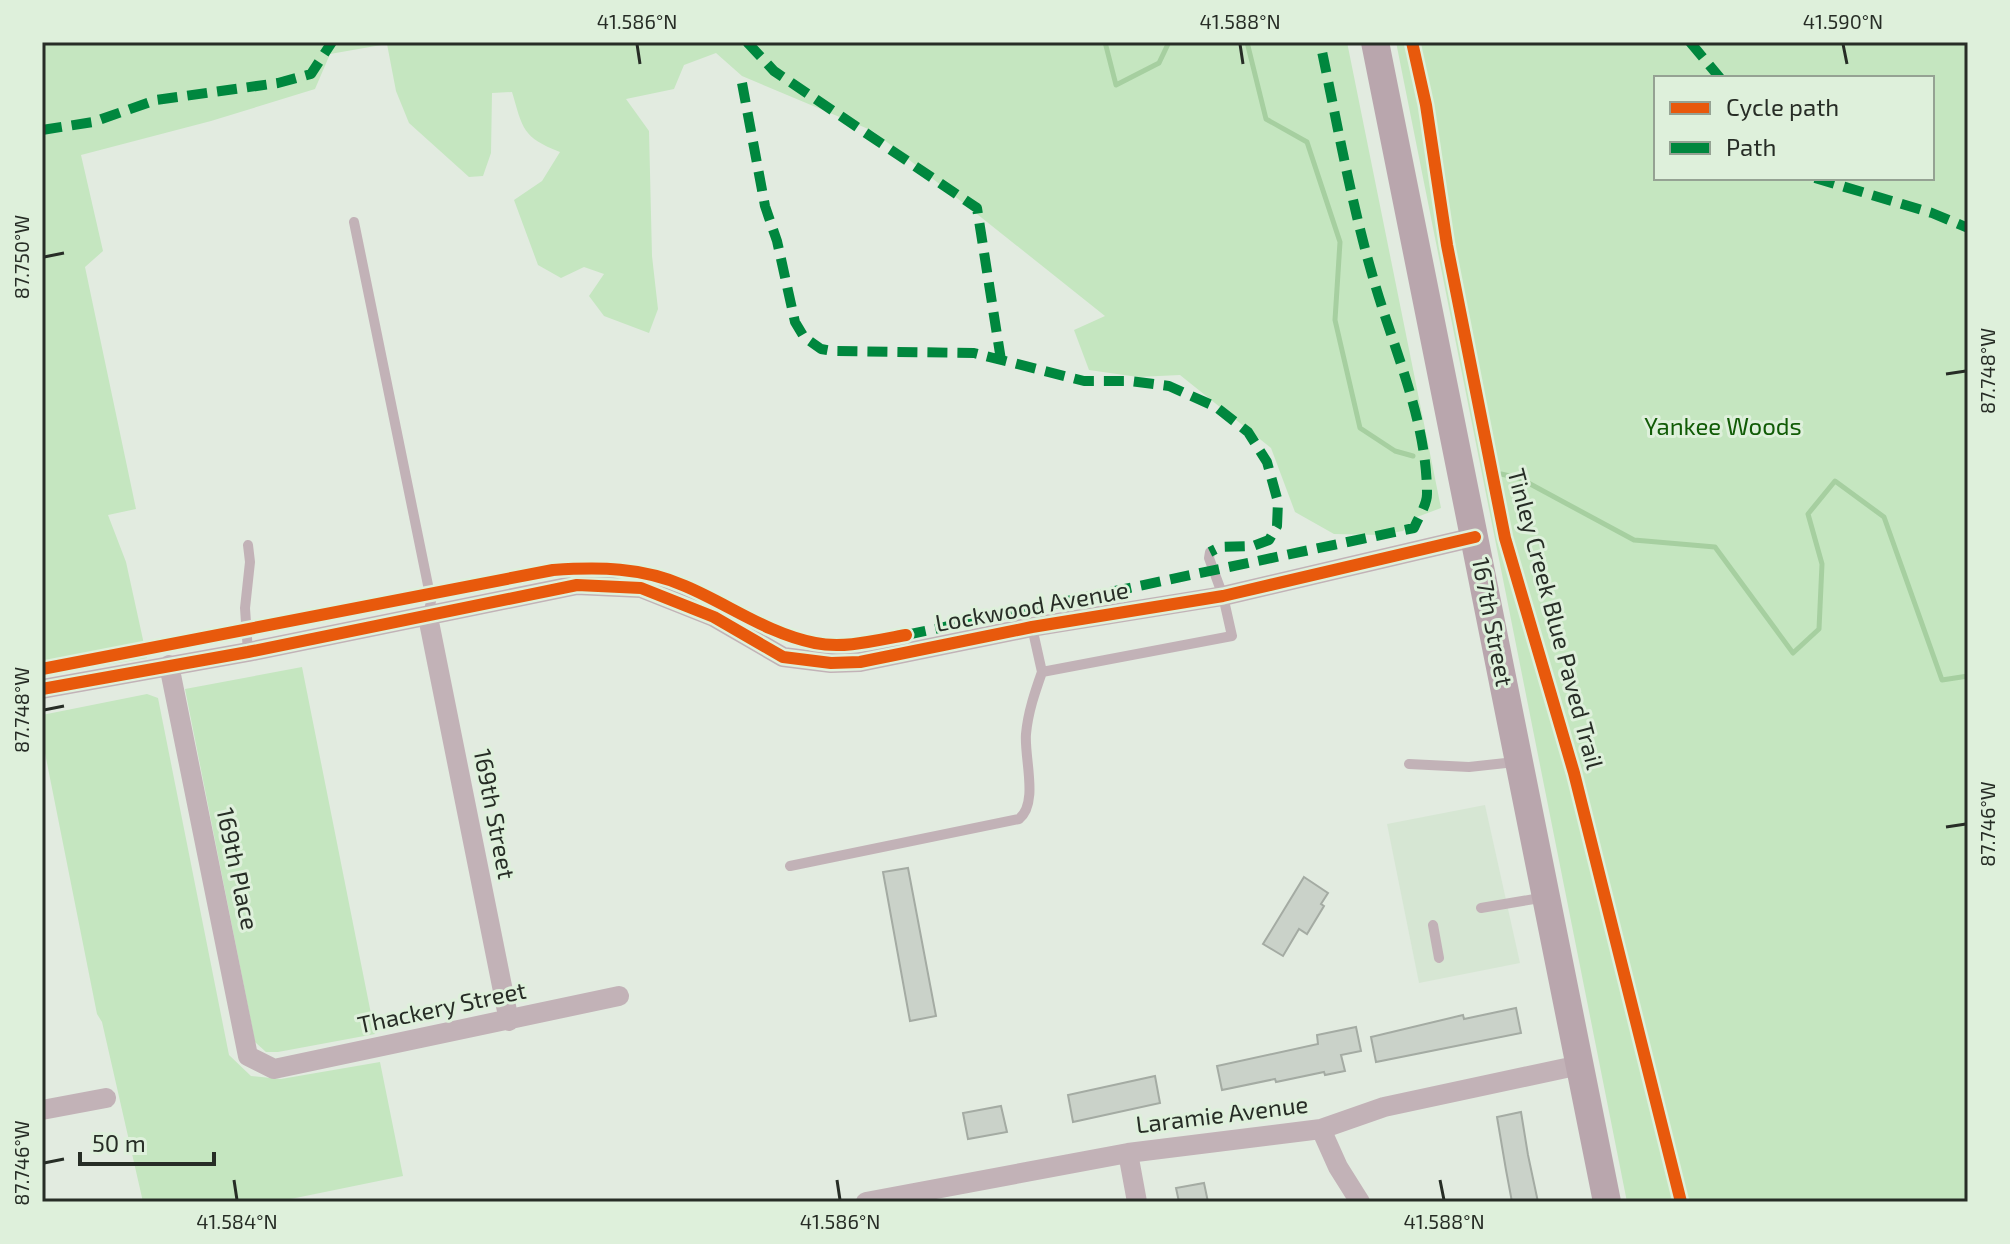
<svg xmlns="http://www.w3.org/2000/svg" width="2010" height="1244" font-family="'Exo 2',sans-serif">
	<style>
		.built { fill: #d6e6d3 }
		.green { fill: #c5e6c0; fill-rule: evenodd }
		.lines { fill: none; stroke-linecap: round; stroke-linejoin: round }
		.stream { stroke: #a6cfa0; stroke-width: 5 }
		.building { fill: #cad2c9; stroke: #a4aba3; stroke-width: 2 }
		.service { stroke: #c2b2b7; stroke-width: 10 }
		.minor { stroke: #c2b2b7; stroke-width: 20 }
		.secondary { stroke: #b9a6ad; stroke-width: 28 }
		.quiet { stroke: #00873e; stroke-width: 10; stroke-dasharray: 20 10; stroke-linecap: butt }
		.cycleway-casing { stroke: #def0db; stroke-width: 17 }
		.cycleway { stroke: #e8590c; stroke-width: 12 }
		.ticks { fill: none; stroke: #272d26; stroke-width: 3 }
		.labels { text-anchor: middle; stroke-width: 6; stroke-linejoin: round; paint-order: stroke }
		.park-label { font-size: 24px; fill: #115b06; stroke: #def0db }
		.street-label { font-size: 24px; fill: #272d26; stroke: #def0db }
		.neatline { fill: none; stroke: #272d26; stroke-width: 3 }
		.ticks-label { font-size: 20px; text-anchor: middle; fill: #272d26 }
	</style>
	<rect width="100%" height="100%" fill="#e2ebe0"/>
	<path class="built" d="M1485,805L1520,963L1419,983L1387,824Z"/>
	<path class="green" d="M42,42H1347L1441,508L1417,517L1403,531L1380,535L1334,534L1295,512L1271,448L1180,375L1138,377L1089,370L1074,330L1105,316L873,131L742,76L716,53L684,65L674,89L626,99L649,131L652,256L658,309L649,333L604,316L589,296L604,274L584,267L561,278L538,265L514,200L542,181L560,152C522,137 523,129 512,92L492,93L491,153L483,176L469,177L409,123L396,91L387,44L330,54L315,89L211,121L81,155L103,251L85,267L136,509L108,515L126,562L147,658L42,676Z
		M1396,42H1968V1202H1627ZM1932,78V178H1656V78Z
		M302,667L375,1034L278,1052H266L255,1042L185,689Z
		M147,694L158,698L229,1055L251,1076L281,1079L380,1062L403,1176L276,1202H143L102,1022L97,1014L42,738V715Z"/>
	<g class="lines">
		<path class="stream" d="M1105,42L1116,85L1159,63L1169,42
			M1247,42L1266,119L1307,142L1340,242L1335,320L1360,428L1395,451L1413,456
			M1501,474L1519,478L1634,540L1715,547L1793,653L1819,629L1822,564L1808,514L1835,481L1884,517L1942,680L1968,676"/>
	</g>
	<path class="building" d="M908,868L936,1016L910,1021L883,872Z
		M1304,877L1328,893L1321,904L1324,906L1307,934L1299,929L1283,956L1263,944Z
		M1516,1008L1521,1033L1376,1062L1371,1037L1463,1015L1464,1019Z
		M1356,1027L1361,1051L1341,1055L1345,1071L1325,1075L1324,1072L1276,1082L1275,1079L1222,1090L1217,1066L1318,1044L1317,1035Z
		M1155,1076L1160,1103L1073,1122L1068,1095Z
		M1001,1106L1007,1132L968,1139L963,1113Z
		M1521,1112L1528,1155L1538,1202H1512L1506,1170L1497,1117Z
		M1204,1183L1208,1202H1179L1176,1188Z"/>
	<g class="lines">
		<path class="service" d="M354,222L429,590L431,601L428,616
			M248,545L250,562L245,608L248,652
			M1032,627L1042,672L1232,636L1223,596L1209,558L1210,552
			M1409,764L1469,767L1515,762
			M790,866L1019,819C1039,803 1024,758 1026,734C1028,712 1035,692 1042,672
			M1481,908L1546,897
			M1433,925L1439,958"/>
		<path class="minor" d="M428,617L509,1021
			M169,665L248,1056L274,1069L619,996
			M42,689L248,652L577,585L641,588L714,617L783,657L831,663L860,662L1032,627L1223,596L1475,537
			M42,1110L106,1098
			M1321,1129L1338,1167L1360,1202
			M1128,1153L1137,1202
			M866,1202L1128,1153L1321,1129L1384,1107L1580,1065"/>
		<path class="secondary" d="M1375,42L1607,1202"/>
		<path class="quiet" d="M747,42L774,71L977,208L1001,360
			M1690,42L1720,78
			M742,83L765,206L777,241L795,322L804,337L821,349L832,351L974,353L1084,381H1130L1169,386L1216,407L1248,432L1267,462L1278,502L1277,526L1269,540L1253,546L1220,547L1210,552
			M42,130L93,122L156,100L278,83L311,74L332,42
			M1815,178L1932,213L1968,228
			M906,635L1414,528C1418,518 1427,505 1427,494C1427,421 1394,350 1374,281C1351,203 1337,122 1320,42"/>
		<g class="cycleway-casing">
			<path id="cycleway" d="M1412,42L1426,105L1447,245L1505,538L1574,773L1681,1202
				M42,669L553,570C599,567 642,567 685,586C728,604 768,634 815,643C845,649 877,640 906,635
				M42,689L248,652L577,585L641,588L714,617L783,657L831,663L860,662L1032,627L1223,596L1475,537"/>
		</g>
		<use href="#cycleway" class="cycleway"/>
	</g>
	<path class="ticks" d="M637,44L640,64M1240,44L1243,64M1843,44L1847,64M44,257L64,253M1946,374L1966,371M44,710L64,706M1946,827L1966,824M44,1163L64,1159M234,1180L237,1200M837,1180L840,1200M1440,1180L1444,1200"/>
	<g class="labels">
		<g class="park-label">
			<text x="1723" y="435">Yankee Woods</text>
		</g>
		<g class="street-label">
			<text transform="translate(1032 607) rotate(-10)" y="8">Lockwood Avenue</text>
			<text transform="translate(1555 619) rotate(75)" y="8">Tinley Creek Blue Paved Trail</text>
			<text transform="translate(1492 622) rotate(79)" y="8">167th Street</text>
			<text transform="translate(494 814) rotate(79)" y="8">169th Street</text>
			<text transform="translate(237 869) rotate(78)" y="8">169th Place</text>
			<text transform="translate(442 1008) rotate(-12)" y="8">Thackery Street</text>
			<text transform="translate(1222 1115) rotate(-7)" y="8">Laramie Avenue</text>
		</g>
	</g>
	<rect width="2010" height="1244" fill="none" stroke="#def0db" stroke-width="88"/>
	<rect x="1654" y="76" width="280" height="104" fill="#def0db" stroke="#95a293" stroke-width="2"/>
	<rect x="1670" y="102" width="40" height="12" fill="#e8590c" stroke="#95a293" stroke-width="2"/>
	<text x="1726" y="116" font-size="24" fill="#272d26">Cycle path</text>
	<rect x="1670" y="142" width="40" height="12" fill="#00873e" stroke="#95a293" stroke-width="2"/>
	<text x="1726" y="156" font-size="24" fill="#272d26">Path</text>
	<path d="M80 1152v12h134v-12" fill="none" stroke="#272d26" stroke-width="4"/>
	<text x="92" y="1152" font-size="24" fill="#272d26" stroke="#def0db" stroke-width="6" paint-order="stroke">50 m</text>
	<rect x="44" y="44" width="1922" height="1156" class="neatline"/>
	<g class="ticks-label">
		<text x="637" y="29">41.586°N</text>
		<text x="1240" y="29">41.588°N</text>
		<text x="1843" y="29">41.590°N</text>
		<text transform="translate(22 257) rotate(-90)" y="7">87.750°W</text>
		<text transform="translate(1988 371) rotate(-90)" y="7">87.748°W</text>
		<text transform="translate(22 710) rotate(-90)" y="7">87.748°W</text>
		<text transform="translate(1988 824) rotate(-90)" y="7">87.746°W</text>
		<text transform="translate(22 1163) rotate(-90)" y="7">87.746°W</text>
		<text x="237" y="1229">41.584°N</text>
		<text x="840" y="1229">41.586°N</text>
		<text x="1444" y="1229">41.588°N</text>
	</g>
</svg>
